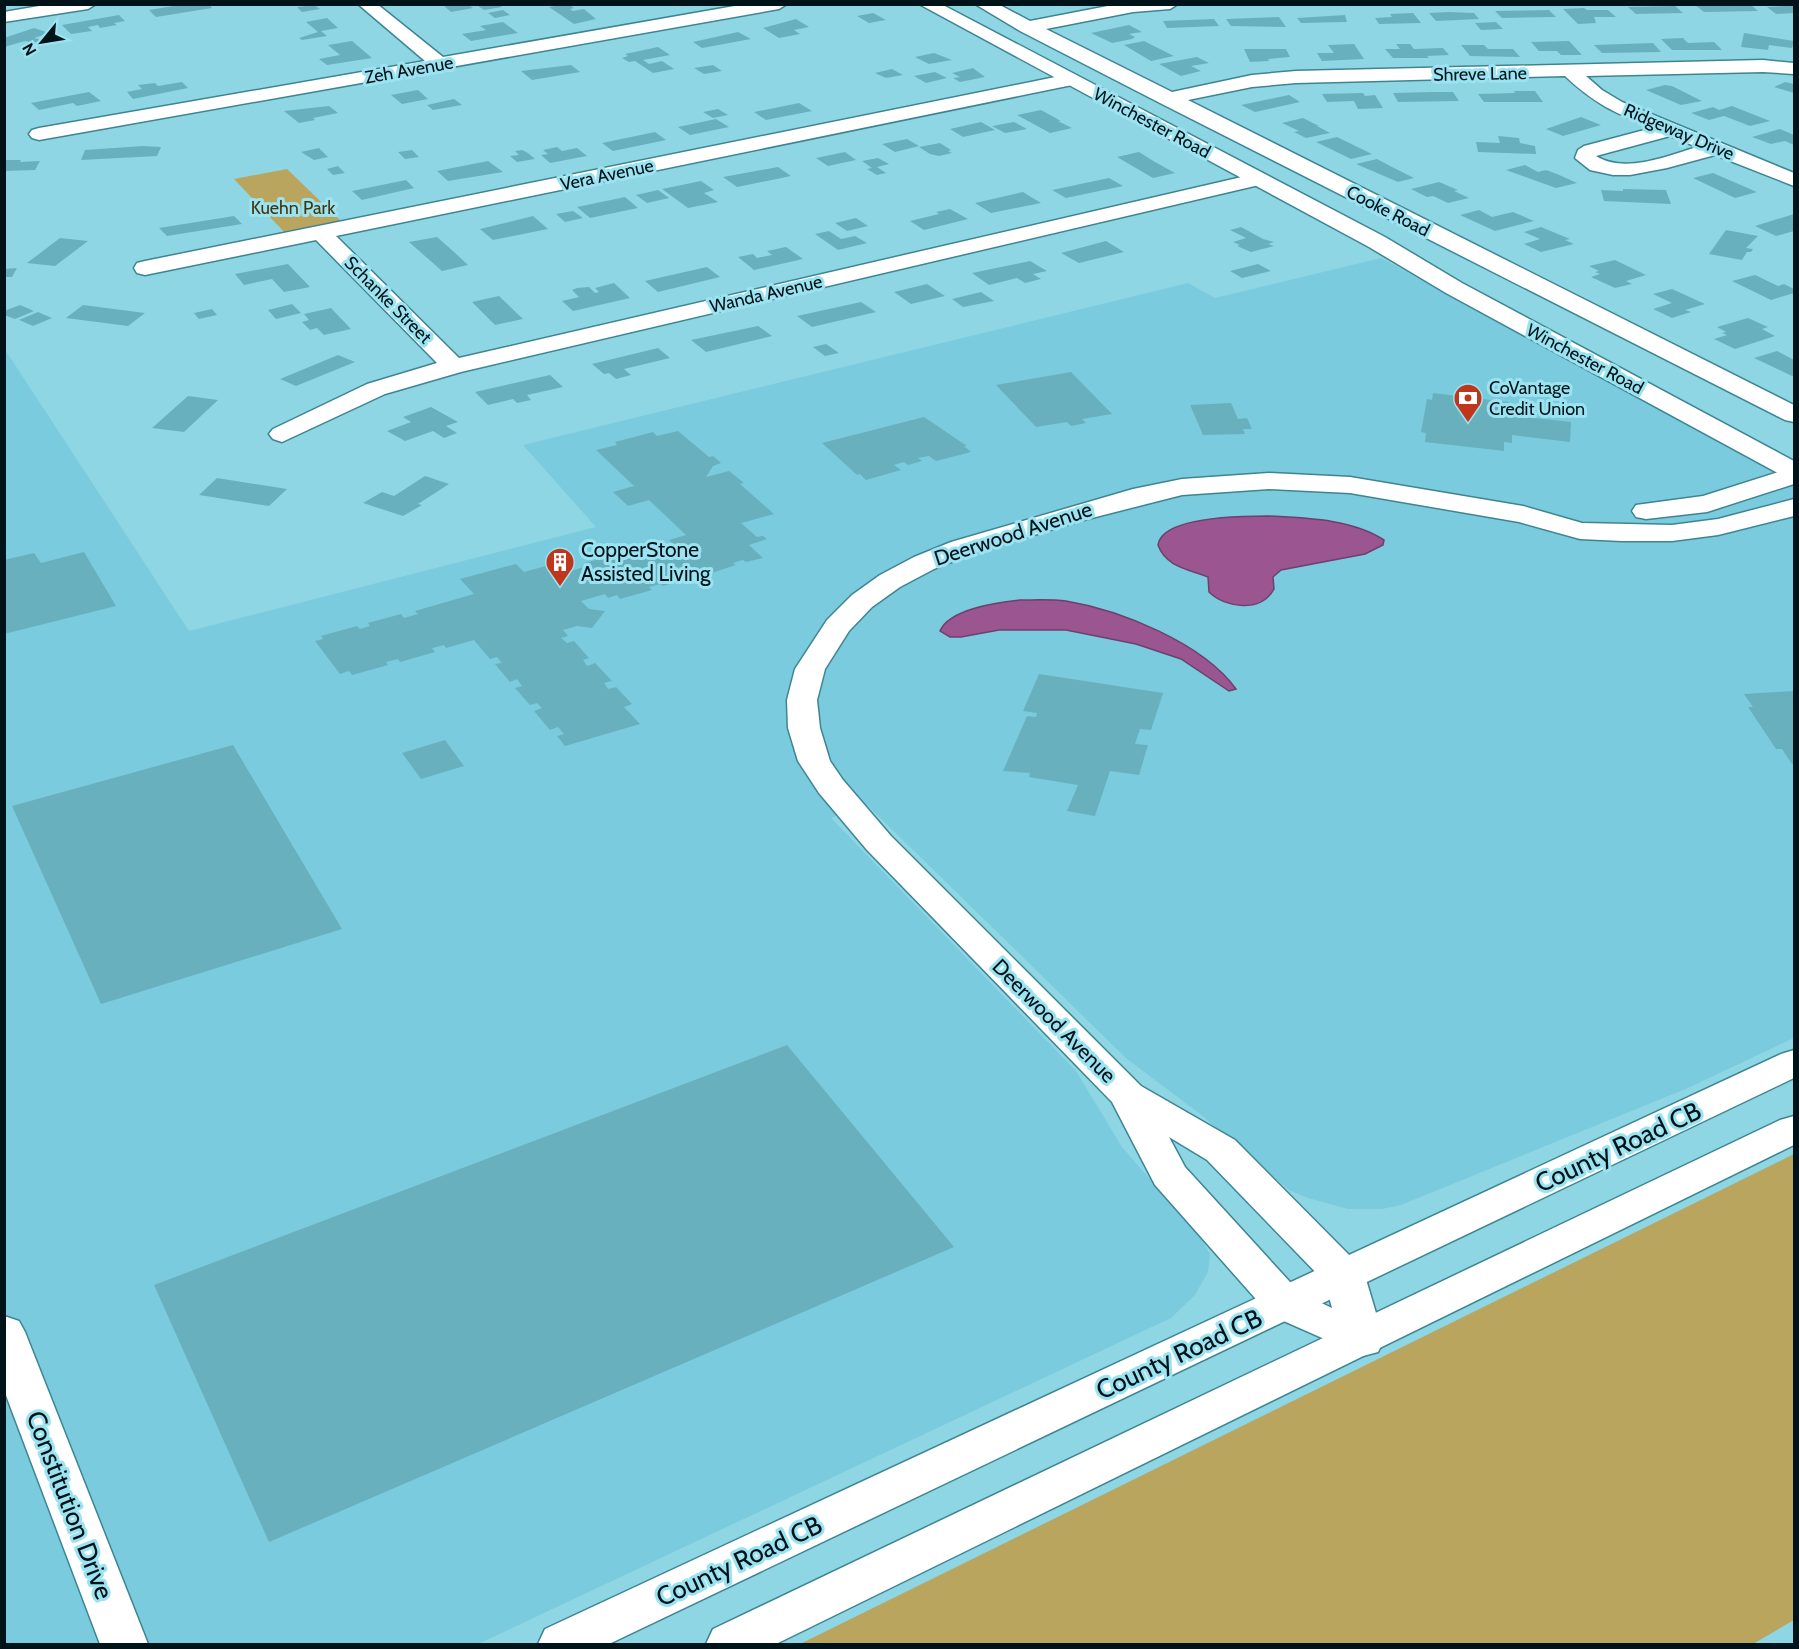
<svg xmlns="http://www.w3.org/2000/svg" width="1799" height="1649" font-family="Cabin,sans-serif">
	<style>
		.built { fill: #7acbdd }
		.green { fill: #baa55e }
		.water { fill: #9b5591; stroke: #6c416d; stroke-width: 1.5 }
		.building { fill: #69b0bf }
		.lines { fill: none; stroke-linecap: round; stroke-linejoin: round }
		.street-casing { stroke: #3e8593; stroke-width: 3 }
		.secondary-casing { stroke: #3e8593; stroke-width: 3 }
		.street { fill: #fff; fill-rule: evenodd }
		.secondary { fill: #fff; fill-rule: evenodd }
		.labels { text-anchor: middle; stroke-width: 6; stroke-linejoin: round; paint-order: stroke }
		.far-street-label { font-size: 18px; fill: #001318; stroke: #9ce3f2 }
		.far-park-label { font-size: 18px; fill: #42360c; stroke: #9ce3f2 }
		.far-poi-label { font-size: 18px; fill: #001318; stroke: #9ce3f2; text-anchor: start }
		.street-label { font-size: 21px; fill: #001318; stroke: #9ce3f2 }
		.poi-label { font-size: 21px; fill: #001318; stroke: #9ce3f2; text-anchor: start }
		.near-street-label { font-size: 26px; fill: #001318; stroke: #9ce3f2 }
	</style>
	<rect width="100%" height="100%" fill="#8fd6e5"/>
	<path class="built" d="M1381,258L1794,482V1038L1688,1088L1401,1205L1382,1209H1348L1308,1198L1289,1190L1200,1114L1127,1059L866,804L831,818L1076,1071L1122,1147L1200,1237L1210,1254L1208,1272L1195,1295L1171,1318L478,1644H5L4,348L189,631L596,527L523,445L1188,283L1215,298Z"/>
	<path class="green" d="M287,169L344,224L287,235L234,179Z
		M1794,1154V1620L1753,1644H800Z"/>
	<path class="water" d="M1268,516C1306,518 1352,519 1384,540L1383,545L1365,554L1281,570L1273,577L1274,589C1261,613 1225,608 1209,592L1208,577C1188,569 1166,567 1158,545C1162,516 1245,516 1268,516Z
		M1020,600C1035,600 1051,599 1066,601C1120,610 1203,643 1236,689L1229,691L1181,659L1136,644L1066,630H999L961,637H950L940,631C949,609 999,602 1020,600Z"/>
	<path class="building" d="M186,4H208L212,8L156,17L149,10Z
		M442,4H467L473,8L451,12Z
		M485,4H498L502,7L484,10L478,6Z
		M568,4L574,8L570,9L573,11L584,9L596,19L574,24L549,7Z
		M1750,4L1758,11L1704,12L1695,5Z
		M314,5L320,9L302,12L297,7Z
		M1675,6L1683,13L1636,14L1628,7Z
		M1784,6H1794V13L1776,14L1767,7Z
		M1584,8L1587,10H1608L1616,17H1594L1596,23L1578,24L1563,9Z
		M503,10L510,15L495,18L488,13Z
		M1549,10L1556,17L1502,18L1495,11Z
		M1449,12L1474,13L1479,19L1436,21L1429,13Z
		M873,13L886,20L869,23L857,16Z
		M1413,13L1421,23L1379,24L1375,18L1392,17L1390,14Z
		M119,15L125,21L114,23L117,25L100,28L98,25L88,27L92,31L71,34L62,25Z
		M1345,15L1347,22L1301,23L1297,18Z
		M1279,17L1286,27L1231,26L1226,19Z
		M327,18L338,28L321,31L327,36L302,40L299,38L318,32L306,22Z
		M796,19L809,27L794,30L800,34L779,38L763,28Z
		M1214,19L1219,26L1167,28L1163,21Z
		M503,22L518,33L471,41L462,34L486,30L480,26Z
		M1496,22L1503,29L1481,30L1475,23Z
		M1129,25L1142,32L1129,34L1135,37L1132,39L1112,43L1091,33Z
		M34,28L49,33L34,38L42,40L33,43L25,41L4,47V38Z
		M738,32L751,39L702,48L693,42Z
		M1744,33L1794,41L1792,48L1769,45L1768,50L1741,47Z
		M1683,38L1688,43L1714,42L1722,50H1672L1661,39Z
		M352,41L372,58L327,65L319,59L340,55L328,45Z
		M1144,41L1174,56L1151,61L1124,45Z
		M1569,41L1582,55H1561L1557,51H1539L1531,42Z
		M1653,43L1661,52L1602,53L1594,45Z
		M1354,44L1364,59L1322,61L1317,53H1334L1328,45Z
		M1396,44H1410L1414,49L1443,48L1449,55L1427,56L1429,58H1393L1385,49H1400Z
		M1461,45H1484L1488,49H1513L1520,57L1470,56Z
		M658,47L670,55L643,60L649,64L662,61L674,69L653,73L635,61L629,62L622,58L628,56L625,54Z
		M1244,49H1286L1290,57L1268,59L1269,61L1250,62Z
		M934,53L952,60L929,64L915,57Z
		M1197,57L1209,63L1191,66L1201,71L1181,76L1159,64Z
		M571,65L580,72L532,80L521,71Z
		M713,65L722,71L704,74L694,68Z
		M973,68L985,77L960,82L953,78L960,77L952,73Z
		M892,69L903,75L886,78L875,73Z
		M935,72L947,78L926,83L914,76Z
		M182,82L188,88L133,99L127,92L142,89L138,85L155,83L158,86Z
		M1785,82L1794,84V93L1774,87Z
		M1665,85L1672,86L1702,101L1681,105L1646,90Z
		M418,90L428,99L402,104L391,95Z
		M1514,91H1535L1543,102H1484L1478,94L1515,93Z
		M89,92L101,101L77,106L73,103L39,110L31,103Z
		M1433,92H1453L1459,101L1398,102L1393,93Z
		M1363,93L1365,96L1375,95L1383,108L1358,109L1354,101L1327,102L1322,94Z
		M1289,95L1300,102L1255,112L1241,105Z
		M454,99L462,105L433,110L427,105Z
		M799,103L812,111L766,120L754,112Z
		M329,106L338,113L313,118L315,120L299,123L284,111Z
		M1732,106L1770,121L1750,126L1724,116L1709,120L1691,113L1713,107L1719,110Z
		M718,109L728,115L713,118L703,112Z
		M1041,110L1061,121H1058L1072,128L1050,133L1017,115Z
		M1581,117L1601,125L1563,136L1546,129Z
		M1303,118L1319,126H1317L1330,133L1306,138L1294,132L1299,131L1282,123Z
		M716,119L729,127L690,135L678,127Z
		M981,122L995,130L963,137L950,129Z
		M1014,122L1027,129L1005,133L992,126Z
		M1780,129L1794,135V145L1785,141L1771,144L1752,137Z
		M655,132L666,140L613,151L602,143Z
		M1498,136L1519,138L1520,143L1535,146L1536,154L1478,152L1476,142L1500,143Z
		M1337,137L1372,154L1351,159L1316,142Z
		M907,139L919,146L895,152L882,144Z
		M940,143L951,150L948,151L952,153L939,156L930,154L919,147Z
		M143,146L161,147L157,156L81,160L85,150Z
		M557,147L562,151L577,148L587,156L550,163L541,155L548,154L543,150Z
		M319,148L328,157L314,160L301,152Z
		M412,150L419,157L405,159L398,152Z
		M522,150L528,153L535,159L517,162L510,156L519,155L515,151Z
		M845,152L856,160L828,166L816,158Z
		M1139,152L1155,162L1175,173L1153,178L1117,157Z
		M878,158L889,164L877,167L886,173L877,175L867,169L872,168L862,161Z
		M1377,159L1392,167L1414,178L1398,182L1356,164Z
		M4,160H21L20,162L40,161L35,170L4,171Z
		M488,161L503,172L448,181L437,171Z
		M1525,165L1538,172L1546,170L1557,174L1577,183L1556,188L1506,170Z
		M338,166L345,173L333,175L327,169Z
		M778,167L791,176L737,187L723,177Z
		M1713,173L1757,192L1735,198L1693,178Z
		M1109,178L1123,186L1066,198L1052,190Z
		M406,180L414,188L362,200L352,191Z
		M701,181L714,190L704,193L718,202L688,208L662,189Z
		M1439,182L1458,190L1454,191L1469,198L1448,203L1433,196L1427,197L1411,189Z
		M1623,189L1666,190L1671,204L1604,201L1601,190L1623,191Z
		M658,190L669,198L647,203L636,195Z
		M1023,192L1041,203L991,213L975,203Z
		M625,197L638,208L590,218L577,207Z
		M950,209L968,219L924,230L910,221L939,214L936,212Z
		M1479,210L1492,217L1513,212L1534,221L1495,231L1460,215Z
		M573,211L583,218L565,222L556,214Z
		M1794,214V231L1776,236L1755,226Z
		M234,216L242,224L167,236L159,228Z
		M533,216L548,229L493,240L480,229Z
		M856,218L868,226L847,231L835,223Z
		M1241,227L1263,239L1274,242L1268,244L1274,246L1251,252L1237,246L1240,245L1233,242L1246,238L1230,230Z
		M1541,227L1570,239L1565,240L1574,244L1541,252L1524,244L1540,239L1524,232Z
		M1726,230L1758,236L1746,248L1753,249L1751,252H1747L1742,260L1709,254Z
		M829,231L841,239L855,236L867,243L838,250L815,234Z
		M437,237L454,252L468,265L442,271L409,242Z
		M60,238L88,241L55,266L27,263Z
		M1106,241L1124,252L1079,263L1061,253Z
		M786,247L803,259L754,270L738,257L753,254L757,258L772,255L767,251Z
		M1615,260L1646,275L1626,281L1632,284L1615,288L1591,277L1600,274L1595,272L1599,271L1589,266Z
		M1030,261L1047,271L1033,274L1041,279L1025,283L1017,278L989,285L972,273Z
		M288,264L310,287L284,292L272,279L244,285L235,274Z
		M1258,264L1271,271L1242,278L1230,271Z
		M707,267L720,277L658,292L645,281Z
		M17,268L12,277H4V269Z
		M1755,275L1778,286L1784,284L1794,289V293L1771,300L1732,281Z
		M614,283L630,298L573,311L562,301L579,297L572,290L577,288L589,287L595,293L599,292L595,288Z
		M927,284L945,296L911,304L894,292Z
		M1672,289L1705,304L1685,310L1691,312L1672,318L1653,309L1672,303L1653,294Z
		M981,292L994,301L963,307L952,299Z
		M499,296L523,319L495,325L472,302Z
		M861,302L876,312L812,327L797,316Z
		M292,304L301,313L276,319L268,310Z
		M20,305L34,311L15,319L4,315V311Z
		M83,305L145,313L128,326L66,318Z
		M331,308L351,329L324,335L317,328L310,330L302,322L309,320L304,314Z
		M212,309L217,315L199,319L194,313Z
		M38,312L52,318L33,326L19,320Z
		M1748,318L1768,327L1762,329L1775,336L1735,349L1714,339L1727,335L1722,333L1726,332L1717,327Z
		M758,326L772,336L706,352L691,340Z
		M826,344L839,353L825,356L813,347Z
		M658,348L670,358L624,369L631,375L616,379L609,373L604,374L592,364Z
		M1777,351L1794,360V375L1792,376L1754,358Z
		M338,355L355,362L296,386L280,379Z
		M1071,372L1112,414L1082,419L1086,423L1071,426L1067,422L1036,427L996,385Z
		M550,375L563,387L527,395L531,400L517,403L513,399L488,405L475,392Z
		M1433,393L1508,402V408L1516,409L1515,416L1571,422L1570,442L1512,435V443L1504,442V451L1425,442L1426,433L1421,432L1427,399L1432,400Z
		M188,396L218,400L184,432L152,428Z
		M1231,403L1238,419L1247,418L1252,429H1243L1245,434L1203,435L1190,405Z
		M431,407L458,422L446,426L457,433L444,438L433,431L405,441L387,431L411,422L403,417Z
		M924,417L967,446H964L971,452L936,461L929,456L918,458L922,461L908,465L904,462L894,465L901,470L866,480L860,474L857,475L822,443Z
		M678,431L709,457L713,456L721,463L713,466L706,477L729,471L744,483L740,484L774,514L741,523L757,537L763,536L767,539L749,545L763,558L746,562L743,560L733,563L736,565L705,575L701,572L691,575L693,577L663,586L660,584L649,587L652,590L620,599L617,595L608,598L605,594L581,601L589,609L605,611L592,628L577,626L563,630L568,636L561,638L567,643L574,641L589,658L583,660L587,666L595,663L612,681L604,683L608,689L616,687L632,704L624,707L640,724L565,746L557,736L564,734L558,727L550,730L534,711L542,708L537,703L530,705L515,688L522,686L517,679L510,682L495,664L502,663L497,657L490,659L474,640L446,648L444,645L432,648L435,652L400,662L398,659L386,662L388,665L352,675L349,671L340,674L315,641L323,639L321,636L357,626L360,629L370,626L368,623L401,614L404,618L418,614L415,611L474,594L460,579L516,564L524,572L549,565L557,575L588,566L585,563L617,554L620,557L630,554L626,551L659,542L662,546L672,543L669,540L686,535L649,500L628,506L613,492L634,486L596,450L617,445L615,442L653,432L657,436Z
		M425,476L449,484L418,504L422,505L403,516L363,503L382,492L394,496Z
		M217,478L287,489L269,506L199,495Z
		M84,552L116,606L4,634V560L34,553L41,563Z
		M1039,674L1163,693L1151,730L1140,729L1135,744L1148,745L1139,775L1110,771L1095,816L1067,811L1078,785L1029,777L1030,773L1003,771L1027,716L1036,717L1037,713L1023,711Z
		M1794,691V763L1792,764L1782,749H1776L1748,707H1753L1744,694Z
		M445,740L464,766L421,779L402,753Z
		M233,745L342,929L101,1004L12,806Z
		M787,1045L954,1247L269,1542L154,1285Z"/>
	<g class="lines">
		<g class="street-casing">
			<path id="street" d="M51,4H96L88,9L4,22V12Z
				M358,4H377L443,57L746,4H787L779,9L39,140L32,138L29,134L32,130L39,128L425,61Z
				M975,4H998L1030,21L1118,4H1178L1170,9L1133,12L1046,29L1172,92L1252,75L1296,71L1763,60L1794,63V74L1763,72L1586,76L1602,90L1622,102L1794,173V186L1715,155L1667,168L1630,175H1613L1590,170L1575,158L1578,150L1584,146L1652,128C1614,112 1596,105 1565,76L1296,83L1252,87L1188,100L1794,405V422L1785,420L1160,103L1020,31ZM1670,136L1697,147C1667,156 1625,174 1596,156Z
				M1070,74L1077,76L1079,80L1077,84L336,236L459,358L1259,173L1266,175L1269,179L1266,183L1259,185L461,372L385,394L282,442L273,439L269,434L273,429L367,384L437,363L316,240L145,275L137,273L134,268L137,263L145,261Z
				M1794,467V484L1707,512L1646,519L1636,517L1632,511L1636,505L1703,496Z
				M1269,473L1350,477L1523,506L1582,523L1672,525L1718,519L1794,499V516L1718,535L1672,541H1622L1580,539L1519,522L1350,493L1269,489L1182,495L1080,521L971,554L934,569L900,587L872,607L849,631L825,669L817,700L820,728L830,761L843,780L891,836L1141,1086L1235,1140L1359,1265L1365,1276L1384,1340L1378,1352L1363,1356L1270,1315L1155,1185L1112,1102L867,850L819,793L798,761L788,728L787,700L795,669L827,620L852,595L880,575L914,557L951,542L1133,489L1182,479ZM1169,1137L1207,1160L1325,1282L1332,1308L1300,1293L1185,1167Z
				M4,1316L19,1321L25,1332L148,1644H100L4,1390Z"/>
		</g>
		<g class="secondary-casing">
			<path id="secondary" d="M919,4H941L1385,237L1462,283L1794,461V479L1785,477L1446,293L1369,247Z
				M1794,1050V1078L609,1644H538L545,1629L1781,1054Z
				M1794,1116V1145L776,1644H706L713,1629L1780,1120Z"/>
		</g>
		<use href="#street" class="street"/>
		<use href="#secondary" class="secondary"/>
	</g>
	<defs>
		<g id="bank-pin" transform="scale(1.5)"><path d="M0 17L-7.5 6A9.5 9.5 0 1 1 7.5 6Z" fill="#c1361b" stroke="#9ce3f2"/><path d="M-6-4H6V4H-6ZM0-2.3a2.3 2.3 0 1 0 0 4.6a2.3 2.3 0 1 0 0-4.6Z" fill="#fff"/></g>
		<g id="building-pin" transform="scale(1.5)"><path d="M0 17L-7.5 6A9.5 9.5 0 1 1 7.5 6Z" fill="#c1361b" stroke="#9ce3f2"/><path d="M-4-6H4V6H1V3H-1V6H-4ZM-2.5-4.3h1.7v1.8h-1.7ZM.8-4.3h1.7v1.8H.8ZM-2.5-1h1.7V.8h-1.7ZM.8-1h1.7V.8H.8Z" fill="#fff"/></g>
	</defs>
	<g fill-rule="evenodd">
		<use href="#bank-pin" x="1468" y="398"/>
		<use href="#building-pin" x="560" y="562"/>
	</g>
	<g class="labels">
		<g class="far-street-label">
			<text transform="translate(409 70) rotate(-10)" y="6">Zeh Avenue</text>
			<text transform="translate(1480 74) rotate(-1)" y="6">Shreve Lane</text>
			<text transform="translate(1152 123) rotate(28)" y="6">Winchester Road</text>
			<text transform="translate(1679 132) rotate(23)" y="6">Ridgeway Drive</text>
			<text transform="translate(607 175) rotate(-12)" y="6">Vera Avenue</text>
			<text transform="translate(1388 211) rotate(27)" y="6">Cooke Road</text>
			<text transform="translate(766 294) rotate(-13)" y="6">Wanda Avenue</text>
			<text transform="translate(388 300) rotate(45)" y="6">Schanke Street</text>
			<text transform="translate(1585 359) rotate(28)" y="6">Winchester Road</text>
		</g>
		<g class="far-park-label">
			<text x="293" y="214">Kuehn Park</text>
		</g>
		<g class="far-poi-label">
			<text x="1489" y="394">CoVantage<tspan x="1489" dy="21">Credit Union</tspan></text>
		</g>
		<g class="street-label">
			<text transform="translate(1013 534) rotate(-18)" y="7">Deerwood Avenue</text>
			<text transform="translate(1054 1021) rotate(45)" y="7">Deerwood Avenue</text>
		</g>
		<g class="poi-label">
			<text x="581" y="557">CopperStone<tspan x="581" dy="24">Assisted Living</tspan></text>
		</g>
		<g class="near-street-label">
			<text transform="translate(1618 1147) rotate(-25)" y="9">County Road CB</text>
			<text transform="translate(1179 1354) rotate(-25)" y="9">County Road CB</text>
			<text transform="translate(70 1505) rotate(69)" y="9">Constitution Drive</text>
			<text transform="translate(739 1561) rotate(-25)" y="9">County Road CB</text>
		</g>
	</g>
	<rect width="1799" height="1649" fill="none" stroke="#001318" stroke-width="12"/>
	<g transform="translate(42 42) rotate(240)" stroke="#9ce3f2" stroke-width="4.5" paint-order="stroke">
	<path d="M0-4.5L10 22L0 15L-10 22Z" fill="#001318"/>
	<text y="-9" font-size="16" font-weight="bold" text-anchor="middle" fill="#001318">N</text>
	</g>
</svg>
